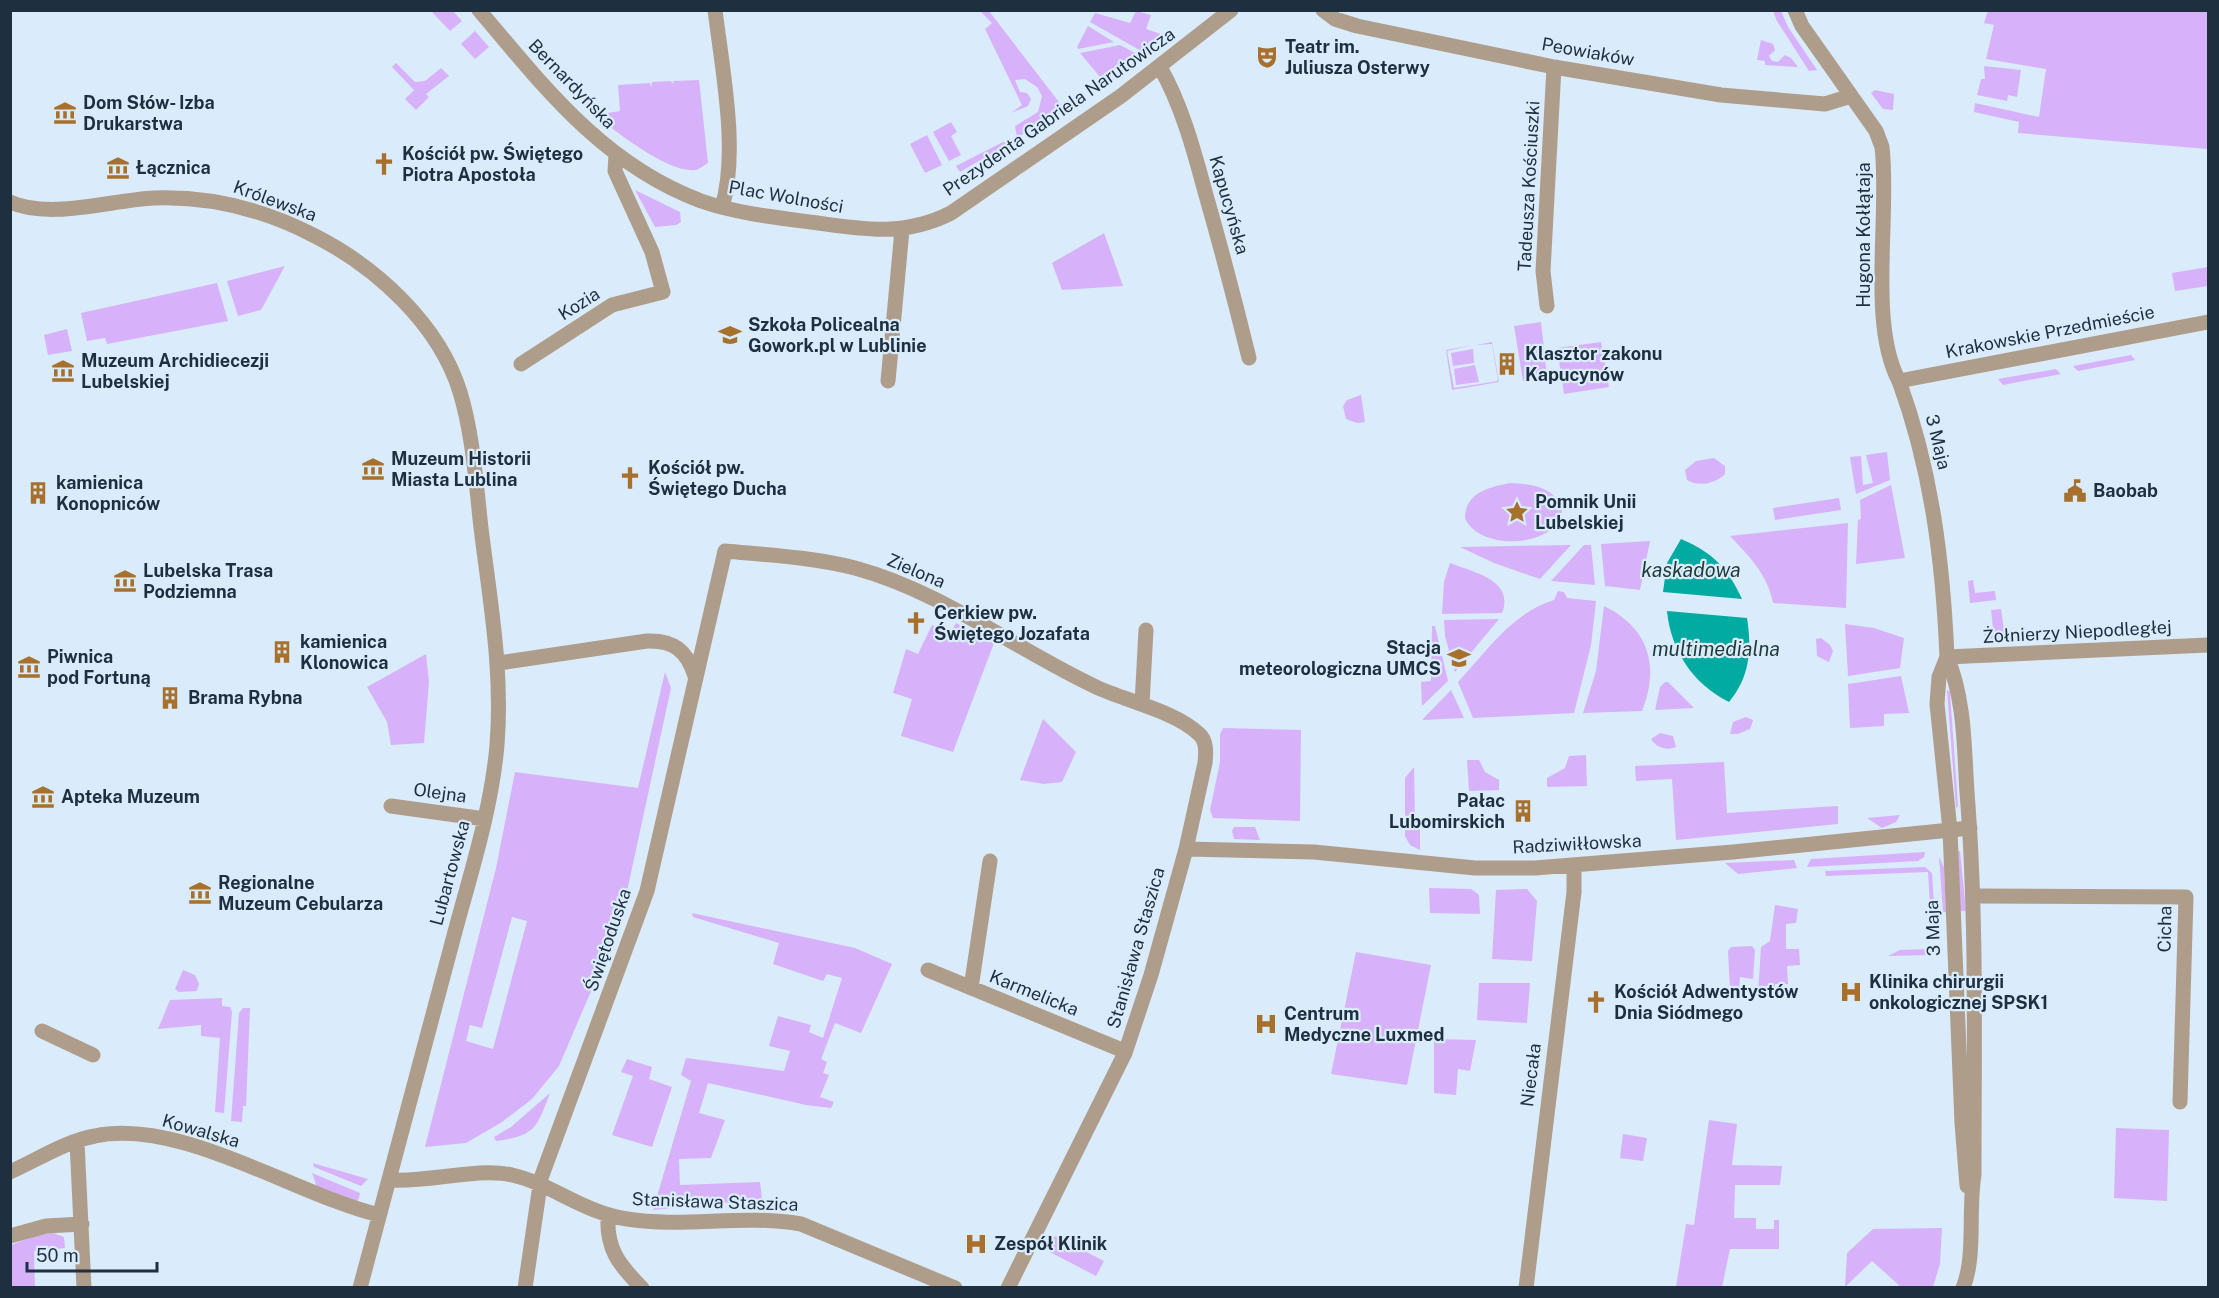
<svg xmlns="http://www.w3.org/2000/svg" width="2219" height="1298" font-family="'Public Sans',sans-serif">
	<style>
		.green { fill: #d7b2fa; fill-rule: evenodd }
		.water { fill: #01aba1 }
		.lines { fill: none; stroke-linecap: round; stroke-linejoin: round }
		.minor { stroke: #af9d8b; stroke-width: 15 }
		.tertiary { stroke: #af9d8b; stroke-width: 15 }
		.labels { text-anchor: middle; stroke-width: 4.5; stroke-linejoin: round; paint-order: stroke }
		.poi-label { font-size: 18px; font-weight: bold; fill: #1e2f3f; stroke: #daebfc; text-anchor: start }
		.street-label { font-size: 18px; fill: #1e2f3f; stroke: #daebfc }
		.water-label { font-size: 20px; font-style: italic; fill: #1e3b38; stroke: #daebfc }
	</style>
	<rect width="100%" height="100%" fill="#daebfc"/>
	<path class="green" d="M1988,10L2208,11V149L2018,133L2019,122L1974,112L1975,103L2039,117L2046,69L1986,59L1994,25L1984,23Z
		M431,11H453L462,21L450,31Z
		M980,11H989L1062,106L1017,138L1015,126L1038,112L1042,96L1037,87L1025,79L1015,80L1020,92L1027,93L1031,99L1028,106L1011,113L1022,105L985,29L992,23Z
		M1136,11L1151,15L1146,29L1164,35L1143,52L1090,22L1095,13L1130,23Z
		M1773,11H1781L1788,27L1817,70L1809,71L1777,21Z
		M1088,26L1114,42L1078,49L1077,47Z
		M475,31L489,47L475,59L461,44Z
		M1761,40L1773,44L1775,50L1769,56L1772,61L1778,62L1785,55L1791,58L1798,67L1765,65V61L1757,60Z
		M1120,45L1139,55L1100,77L1080,53Z
		M396,63L415,82L425,81L441,68L449,76L426,94L429,97L416,110L405,99L414,90L392,67Z
		M1984,66L2021,70L2017,97L2008,95L2007,101L1977,95L1981,79H1985Z
		M699,80L708,163C704,165 700,169 696,170C669,174 615,131 595,115L620,111L618,85L650,83L651,88L652,82L670,81L674,84L673,81Z
		M1875,90L1894,94L1893,110L1883,109L1871,93Z
		M951,122L957,132L951,136L961,155L949,161L933,132Z
		M927,135L942,165L925,173L910,144Z
		M1003,142L1008,144L960,172L956,166Z
		M635,190L680,212L681,222L676,225L655,227Z
		M1104,233L1123,286L1062,290L1052,263Z
		M285,266L261,310L238,316L227,281Z
		M2208,267V286L2175,291L2172,273Z
		M217,283L228,321L107,344L105,338L87,341L81,313Z
		M1541,322L1547,376L1523,381L1514,326Z
		M67,329L72,351L48,355L44,335Z
		M1492,342L1499,382L1452,390L1446,350L1473,345L1447,351L1454,388L1498,381L1492,344L1476,345Z
		M1601,342L1609,387L1564,394L1557,348Z
		M1473,349L1474,363L1453,366L1451,353Z
		M2131,355L2135,360L2078,371L2073,366Z
		M1475,365L1479,382L1456,385L1454,369Z
		M2056,369L2061,374L2003,385L1998,379Z
		M1361,395L1365,422L1357,423L1346,419L1343,406L1347,400Z
		M1887,452L1890,480L1856,494L1850,457L1861,456L1863,485L1873,483L1866,455Z
		M1714,458L1725,466V474C1715,484 1699,487 1687,480L1685,470L1696,461Z
		M1510,483C1530,484 1551,486 1562,506C1565,547 1480,554 1465,518C1465,493 1489,487 1510,483Z
		M1891,485L1905,558L1856,564L1858,520L1861,519L1860,500Z
		M1839,498L1841,510L1775,520L1773,508Z
		M1848,523L1846,608L1773,603C1768,575 1749,556 1730,536Z
		M1650,541L1640,590L1605,586L1601,544Z
		M1571,545L1540,579L1494,563L1460,547Z
		M1584,545H1591L1595,585L1551,581Z
		M1450,563C1473,572 1515,580 1502,613L1442,614L1444,582Z
		M1973,580L1975,593L1995,591L1996,600L1970,603L1968,581Z
		M1558,591L1564,592L1567,598L1596,601L1591,645L1574,713L1473,718L1458,682C1487,651 1512,613 1554,600Z
		M1604,606C1649,628 1660,666 1642,711L1583,713L1596,671Z
		M2001,609L2005,638L1990,640L1984,635L1993,628L1991,610Z
		M1499,619L1455,672L1445,636L1444,620Z
		M956,623L994,643L953,752L901,736L912,699L893,693L906,649L918,654L932,625L950,634Z
		M1845,624L1874,628L1904,638L1900,668L1848,676Z
		M1432,626H1435L1448,681L1422,706L1421,682L1431,681Z
		M1821,638L1830,645L1833,651L1829,662L1817,656L1816,639Z
		M426,654L429,682L424,743L391,745L387,722L367,687Z
		M665,672L671,688L626,896L604,961L559,1066L532,1099L502,1122L466,1143L425,1147L496,868L515,772L638,788ZM512,917L527,921L493,1049L466,1041L470,1025L482,1028Z
		M1901,676L1909,713L1884,714V726L1850,728L1848,684Z
		M1665,682H1668L1694,708L1655,710L1660,687Z
		M1451,690L1464,718L1422,720Z
		M1947,690L1950,692L1958,806L1956,808Z
		M1746,717L1753,720L1750,729L1738,734H1730L1733,722Z
		M1043,719L1076,752L1062,782L1044,784L1020,780Z
		M1223,728L1301,730L1300,821L1213,818L1210,810L1220,762V734Z
		M1660,733L1673,736L1676,747C1666,751 1657,748 1651,739Z
		M1586,755L1587,786L1547,787V778L1565,768L1569,756Z
		M1467,760H1479L1485,772L1499,780V790L1469,791Z
		M1724,762L1727,813L1838,806V824L1676,840L1672,779L1636,781L1635,766Z
		M1414,767L1415,821H1420V850L1410,845L1405,836V778Z
		M1900,815L1896,822L1882,828L1867,818Z
		M1234,827H1255L1260,840L1234,839L1232,831Z
		M1960,851L1966,911H1959L1957,852Z
		M1925,852L1924,857L1918,861L1807,867L1811,859Z
		M1939,857L1944,867L1946,912H1943Z
		M1794,860L1797,868L1738,874L1725,863Z
		M1925,867L1932,873L1936,936H1932L1928,872L1826,876L1825,871Z
		M1429,888L1471,889L1479,895L1480,914L1430,913Z
		M1527,889L1537,901L1532,961L1492,959L1496,890Z
		M1775,905L1798,909L1796,923L1786,924V949H1799L1800,965L1787,966L1788,984H1775V994H1758L1761,947L1770,941Z
		M692,913L855,948L892,964L861,1033L835,1023L821,1059L827,1062L823,1073L829,1075L820,1097L834,1102L831,1108L806,1105L708,1083L699,1113L725,1120L711,1158L679,1159L680,1185L760,1182L762,1199L653,1210L691,1081L681,1075L686,1058L784,1071L790,1051L769,1046L778,1016L811,1025L809,1032L823,1038L842,978L827,974L823,981L773,964L779,943L693,917Z
		M1752,946L1755,950L1753,979L1740,977L1739,990H1730L1728,951L1731,947Z
		M1929,949L1930,955L1888,956L1900,950Z
		M1356,952L1431,965L1407,1085L1331,1074Z
		M183,970L195,975L199,984L197,991L179,992L175,989Z
		M1479,983H1530L1527,1023L1477,1020Z
		M222,998V1006L230,1007L232,1012L224,1113L215,1112L220,1038L201,1036V1025L158,1029L170,1000Z
		M243,1008H250L246,1106H243L242,1122L231,1121L239,1013Z
		M1434,1039L1476,1040L1470,1071L1458,1069L1456,1095L1434,1093Z
		M627,1059L652,1067L649,1079L672,1087L652,1147L612,1135L633,1076L621,1072Z
		M550,1093C537,1128 535,1136 496,1141L494,1137L511,1127Z
		M1709,1120L1737,1124L1732,1165L1782,1166L1780,1185H1735L1734,1218H1756V1229H1774V1220H1779V1249H1730L1722,1287H1676L1686,1224L1694,1225Z
		M2116,1128L2169,1130L2167,1201L2114,1198Z
		M1623,1134L1647,1138L1643,1161L1620,1158Z
		M313,1163L316,1164L368,1179L361,1186L314,1167Z
		M312,1173L360,1193L358,1201L354,1202L317,1187Z
		M1942,1228L1940,1264L1933,1287H1901L1872,1261L1845,1287L1847,1253L1873,1229Z
		M53,1233L64,1237L65,1248L34,1251L35,1287L11,1288V1245L40,1234Z
		M1055,1236L1104,1261L1096,1276L1048,1251Z"/>
	<path class="water" d="M1681,539C1712,552 1728,568 1742,599L1663,592L1667,563Z
		M1667,611L1747,618C1752,649 1750,677 1729,702C1693,684 1671,651 1667,611Z"/>
	<g class="lines">
		<path class="minor" d="M479,10C544,87 604,165 701,201C739,214 779,218 818,223C866,230 906,236 951,213L1121,96L1231,10
			M715,10C722,68 739,152 722,207
			M1323,10L1335,19L1357,26L1554,67L1721,95L1825,104L1851,96
			M1795,10L1802,26L1876,131L1882,147C1890,215 1868,323 1899,381
			M1160,67C1181,104 1193,147 1204,188C1220,244 1235,301 1249,358
			M10,202C50,220 111,200 154,198C210,196 265,210 315,236C376,267 439,324 460,392C473,435 476,483 481,528C490,601 503,671 497,745C491,813 469,878 452,943C421,1058 390,1173 360,1288
			M1547,306L1543,271L1554,67
			M521,364L612,305L663,292L652,252L615,171L616,155
			M888,381L902,230
			M1947,657L2208,645
			M499,663L647,641C674,640 687,651 695,676
			M1142,704L1146,630
			M391,806L485,819
			M1186,849L1314,852L1475,868H1535L1733,852L1970,828
			M1974,896L2186,897L2180,1102
			M928,970L1117,1048L1125,1053
			M971,988L990,861
			M42,1031L93,1055
			M77,1142L84,1288
			M10,1172C37,1160 66,1141 95,1136C181,1118 296,1195 379,1215
			M389,1180C428,1183 477,1167 512,1175C552,1184 582,1212 627,1219C684,1228 743,1214 801,1224L955,1288
			M608,1215C606,1249 619,1265 642,1288
			M10,1236L46,1226L82,1224
			M525,1288L541,1178L647,891L725,551C769,555 812,557 855,568C943,592 1015,649 1096,687C1126,701 1175,711 1199,734C1207,741 1206,753 1205,763L1186,849L1151,975L1125,1053L1008,1288
			M1526,1288L1574,892V867"/>
		<path class="tertiary" d="M1947,657L1939,677L1937,704L1950,830L1962,1123L1967,1186
			M1963,1288C1976,1256 1968,1210 1974,1175C1974,1047 1977,919 1967,792C1964,747 1965,700 1947,657C1943,563 1932,471 1899,381L2208,322"/>
	</g>
	<defs>
		<g id="theatre-bare" transform="scale(1.8)"><path d="M-5-5.5Q0-4 5-5.5V0Q5 5 0 6Q-5 5-5 0ZM-3.3-2.5H-1v1.5H-3.3ZM1-2.5H3.3v1.5H1ZM-2.8 1Q0 5.5 2.8 1Z" fill="#a7702c" stroke="#daebfc" stroke-width="2.5" paint-order="stroke"/></g>
		<g id="museum-bare" transform="scale(1.8)"><path d="M0-6L6-3V-2H-6V-3ZM-5-1h2V3h-2ZM-1-1h2V3h-2ZM3-1h2V3H3ZM-6 4H6V6H-6Z" fill="#a7702c" stroke="#daebfc" stroke-width="2.5" paint-order="stroke"/></g>
		<g id="church-bare" transform="scale(1.8)"><path d="M-1.2-6h2.4v3.5h3.3v2.4h-3.3V6h-2.4V-.1h-3.3v-2.4h3.3Z" fill="#a7702c" stroke="#daebfc" stroke-width="2.5" paint-order="stroke"/></g>
		<g id="university-bare" transform="scale(1.8)"><path d="M0-5L7-2L0 1L-7-2ZM-4 1L0 2.5L4 1V4Q0 6-4 4Z" fill="#a7702c" stroke="#daebfc" stroke-width="2.5" paint-order="stroke"/></g>
		<g id="building-bare" transform="scale(1.8)"><path d="M-4-6H4V6H1V3H-1V6H-4ZM-2.5-4.3h1.7v1.8h-1.7ZM.8-4.3h1.7v1.8H.8ZM-2.5-1h1.7V.8h-1.7ZM.8-1h1.7V.8H.8Z" fill="#a7702c" stroke="#daebfc" stroke-width="2.5" paint-order="stroke"/></g>
		<g id="civic-bare" transform="scale(1.8)"><path d="M-.6-6.5H3V-4.5H.6V-3L4-1V1h2V6H-6V1h2V-1L-.6-3ZM-1.2 2.5V6h2.4V2.5Z" fill="#a7702c" stroke="#daebfc" stroke-width="2.5" paint-order="stroke"/></g>
		<g id="sight-bare" transform="scale(1.8)"><path d="M0-6L1.8-2.2L6-1.7L2.9 1.2L3.7 5.4L0 3.3L-3.7 5.4L-2.9 1.2L-6-1.7L-1.8-2.2Z" fill="#a7702c" stroke="#daebfc" stroke-width="2.5" paint-order="stroke"/></g>
		<g id="hospital-bare" transform="scale(1.8)"><path d="M-5-5h3v3.5h4V-5h3V5h-3V1.5h-4V5h-3Z" fill="#a7702c" stroke="#daebfc" stroke-width="2.5" paint-order="stroke"/></g>
	</defs>
	<g fill-rule="evenodd">
		<use href="#theatre-bare" x="1267" y="57"/>
		<use href="#museum-bare" x="65" y="113"/>
		<use href="#church-bare" x="384" y="164"/>
		<use href="#museum-bare" x="118" y="168"/>
		<use href="#university-bare" x="730" y="335"/>
		<use href="#building-bare" x="1507" y="364"/>
		<use href="#museum-bare" x="63" y="371"/>
		<use href="#museum-bare" x="373" y="469"/>
		<use href="#church-bare" x="630" y="478"/>
		<use href="#civic-bare" x="2075" y="491"/>
		<use href="#building-bare" x="38" y="493"/>
		<use href="#sight-bare" x="1517" y="512"/>
		<use href="#museum-bare" x="125" y="581"/>
		<use href="#church-bare" x="916" y="623"/>
		<use href="#building-bare" x="282" y="652"/>
		<use href="#university-bare" x="1459" y="658"/>
		<use href="#museum-bare" x="29" y="667"/>
		<use href="#building-bare" x="170" y="698"/>
		<use href="#museum-bare" x="43" y="797"/>
		<use href="#building-bare" x="1523" y="811"/>
		<use href="#museum-bare" x="200" y="893"/>
		<use href="#hospital-bare" x="1851" y="992"/>
		<use href="#church-bare" x="1596" y="1002"/>
		<use href="#hospital-bare" x="1266" y="1024"/>
		<use href="#hospital-bare" x="976" y="1244"/>
	</g>
	<g class="labels">
		<g class="poi-label">
			<text x="1285" y="53">Teatr im.<tspan x="1285" dy="21">Juliusza Osterwy</tspan></text>
			<text x="83" y="109">Dom Słów- Izba<tspan x="83" dy="21">Drukarstwa</tspan></text>
			<text x="402" y="160">Kościół pw. Świętego<tspan x="402" dy="21">Piotra Apostoła</tspan></text>
			<text x="136" y="174">Łącznica</text>
			<text x="748" y="331">Szkoła Policealna<tspan x="748" dy="21">Gowork.pl w Lublinie</tspan></text>
			<text x="1525" y="360">Klasztor zakonu<tspan x="1525" dy="21">Kapucynów</tspan></text>
			<text x="81" y="367">Muzeum Archidiecezji<tspan x="81" dy="21">Lubelskiej</tspan></text>
			<text x="391" y="465">Muzeum Historii<tspan x="391" dy="21">Miasta Lublina</tspan></text>
			<text x="648" y="474">Kościół pw.<tspan x="648" dy="21">Świętego Ducha</tspan></text>
			<text x="56" y="489">kamienica<tspan x="56" dy="21">Konopniców</tspan></text>
			<text x="2093" y="497">Baobab</text>
			<text x="1535" y="508">Pomnik Unii<tspan x="1535" dy="21">Lubelskiej</tspan></text>
			<text x="143" y="577">Lubelska Trasa<tspan x="143" dy="21">Podziemna</tspan></text>
			<text x="934" y="619">Cerkiew pw.<tspan x="934" dy="21">Świętego Jozafata</tspan></text>
			<text x="300" y="648">kamienica<tspan x="300" dy="21">Klonowica</tspan></text>
			<text x="1441" y="654" text-anchor="end">Stacja<tspan x="1441" dy="21">meteorologiczna UMCS</tspan></text>
			<text x="47" y="663">Piwnica<tspan x="47" dy="21">pod Fortuną</tspan></text>
			<text x="188" y="704">Brama Rybna</text>
			<text x="61" y="803">Apteka Muzeum</text>
			<text x="1505" y="807" text-anchor="end">Pałac<tspan x="1505" dy="21">Lubomirskich</tspan></text>
			<text x="218" y="889">Regionalne<tspan x="218" dy="21">Muzeum Cebularza</tspan></text>
			<text x="1869" y="988">Klinika chirurgii<tspan x="1869" dy="21">onkologicznej SPSK1</tspan></text>
			<text x="1614" y="998">Kościół Adwentystów<tspan x="1614" dy="21">Dnia Siódmego</tspan></text>
			<text x="1284" y="1020">Centrum<tspan x="1284" dy="21">Medyczne Luxmed</tspan></text>
			<text x="994" y="1250">Zespół Klinik</text>
		</g>
		<g class="street-label">
			<text transform="translate(1588 52) rotate(10)" y="6">Peowiaków</text>
			<text transform="translate(572 84) rotate(46)" y="6">Bernardyńska</text>
			<text transform="translate(1059 112) rotate(-35)" y="6">Prezydenta Gabriela Narutowicza</text>
			<text transform="translate(1529 186) rotate(-87)" y="6">Tadeusza Kościuszki</text>
			<text transform="translate(786 197) rotate(10)" y="6">Plac Wolności</text>
			<text transform="translate(275 201) rotate(20)" y="6">Królewska</text>
			<text transform="translate(1229 205) rotate(74)" y="6">Kapucyńska</text>
			<text transform="translate(1864 235) rotate(-90)" y="6">Hugona Kołłątaja</text>
			<text transform="translate(579 304) rotate(-32)" y="6">Kozia</text>
			<text transform="translate(2050 332) rotate(-11)" y="6">Krakowskie Przedmieście</text>
			<text transform="translate(1938 442) rotate(76)" y="6">3 Maja</text>
			<text transform="translate(916 571) rotate(23)" y="6">Zielona</text>
			<text transform="translate(2077 632) rotate(-3)" y="6">Żołnierzy Niepodległej</text>
			<text transform="translate(440 793) rotate(8)" y="6">Olejna</text>
			<text transform="translate(1577 844) rotate(-3)" y="6">Radziwiłłowska</text>
			<text transform="translate(450 873) rotate(-75)" y="6">Lubartowska</text>
			<text transform="translate(1933 928) rotate(-92)" y="6">3 Maja</text>
			<text transform="translate(2165 929) rotate(-89)" y="6">Cicha</text>
			<text transform="translate(608 940) rotate(-71)" y="6">Świętoduska</text>
			<text transform="translate(1136 948) rotate(-74)" y="6">Stanisława Staszica</text>
			<text transform="translate(1034 993) rotate(22)" y="6">Karmelicka</text>
			<text transform="translate(1531 1075) rotate(-83)" y="6">Niecała</text>
			<text transform="translate(201 1131) rotate(16)" y="6">Kowalska</text>
			<text transform="translate(715 1202) rotate(2)" y="6">Stanisława Staszica</text>
		</g>
		<g class="water-label">
			<text x="1691" y="577">kaskadowa</text>
			<text x="1716" y="656">multimedialna</text>
		</g>
	</g>
	<rect width="2219" height="1298" fill="none" stroke="#1e2f3f" stroke-width="24"/>
	<path d="M27 1262v9h130v-9" fill="none" stroke="#1e2f3f" stroke-width="3"/>
	<text x="36" y="1262" font-size="18" fill="#1e2f3f" stroke="#daebfc" stroke-width="4.5" paint-order="stroke">50 m</text>
</svg>
